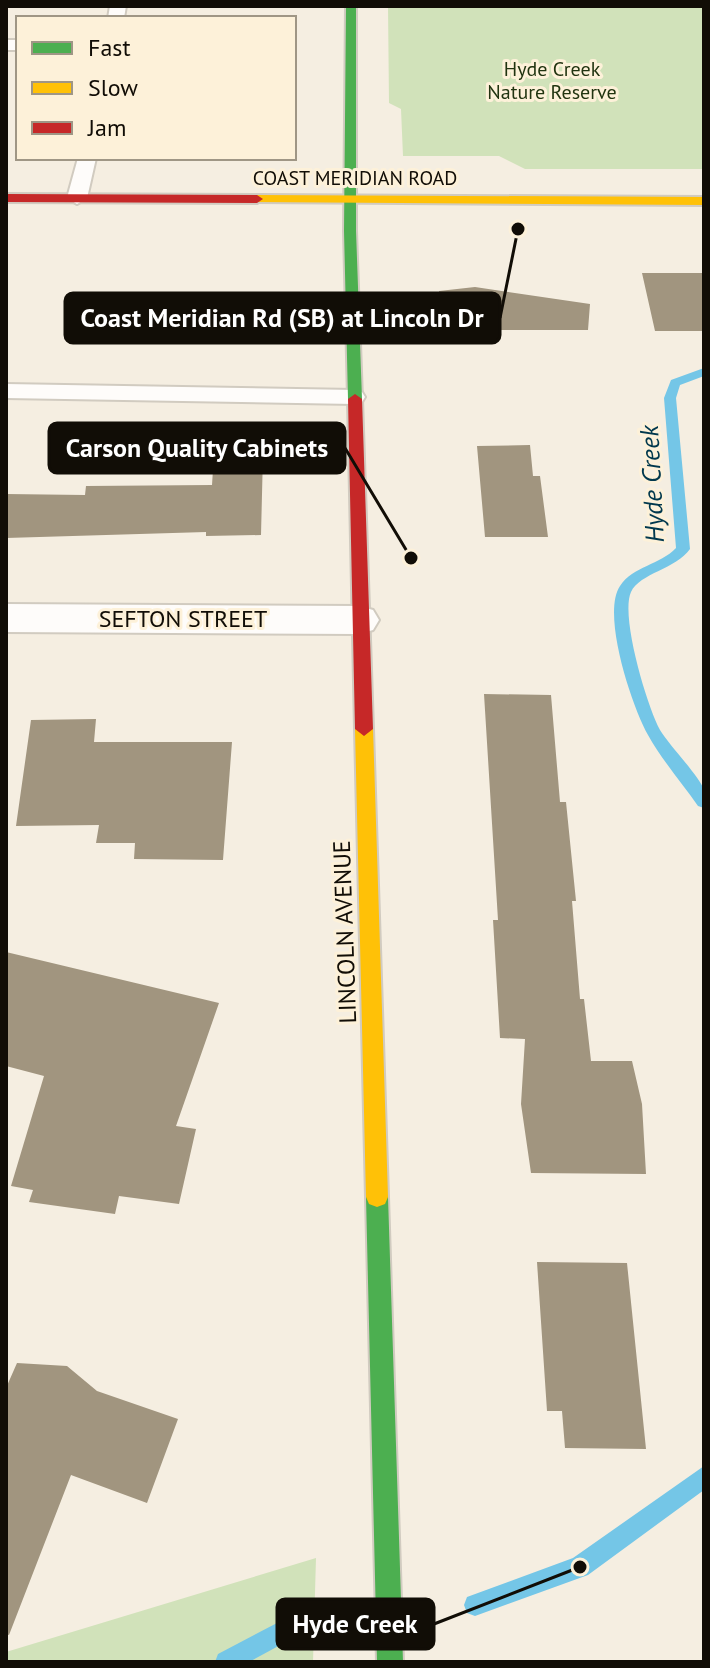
<svg xmlns="http://www.w3.org/2000/svg" width="710" height="1668" font-family="'PT Sans',sans-serif">
	<style>
		.green { fill: #d1e2ba }
		.lines { fill: none; stroke-linecap: round; stroke-linejoin: round }
		.stream { fill: #74c6e7; fill-rule: evenodd }
		.building { fill: #a1957f }
		.lane-casing { stroke: #d1cbc0; stroke-width: 4 }
		.street-casing { stroke: #d1cbc0; stroke-width: 4 }
		.fast-casing { stroke: #d1cbc0; stroke-width: 4 }
		.slow-casing { stroke: #d1cbc0; stroke-width: 4 }
		.jam-casing { stroke: #d1cbc0; stroke-width: 4 }
		.lane { fill: #fefcfa; fill-rule: evenodd }
		.street { fill: #fefcfa; fill-rule: evenodd }
		.fast { fill: #4caf50; fill-rule: evenodd }
		.slow { fill: #ffc107; fill-rule: evenodd }
		.jam { fill: #c62828; fill-rule: evenodd }
		.labels { text-anchor: middle; stroke-width: 6; stroke-linejoin: round; paint-order: stroke }
		.far-park-label { font-size: 20px; fill: #213410; stroke: #fdf1d9 }
		.far-street-label { font-size: 20px; fill: #110d06; stroke: #fdf1d9 }
		.street-label { font-size: 24px; fill: #110d06; stroke: #fdf1d9 }
		.water-label { font-size: 26px; font-style: italic; fill: #01384d; stroke: #fdf1d9 }
		.leader { fill: none; stroke: #110d06; stroke-width: 3 }
		.callout-dot { fill: #110d06; stroke: #fdf1d9; stroke-width: 3 }
		.callout { fill: #110d06; stroke: #110d06; stroke-width: 3 }
		.callout-label { font-size: 26px; text-anchor: middle; font-weight: bold; fill: #fff }
	</style>
	<rect width="100%" height="100%" fill="#f5eee1"/>
	<path class="green" d="M388,6H704V169H525L499,156H403L401,109L389,103Z
		M316,1558L313,1662H6V1652Z"/>
	<g class="lines">
		<path class="stream" d="M704,368V376L680,385L676,398L690,549C676,569 640,573 631,592C620,616 647,706 660,730C669,745 700,777 704,790C706,795 704,803 704,808L698,806C682,783 662,760 648,735C632,707 601,614 620,586C633,566 660,565 676,548L664,398L671,380Z
			M704,1466V1490L588,1575L475,1616L467,1613L464,1605L467,1597L573,1558Z
			M300,1611L308,1614L311,1622L308,1630L249,1662H215L218,1654Z"/>
	</g>
	<path class="building" d="M642,273H704V331H655Z
		M475,287L590,304L588,330H441L439,291Z
		M530,445L533,476H540L548,537H485L477,446Z
		M214,454H263L261,535L206,536V532L6,538V494L85,495L86,486L212,485Z
		M484,694L551,695L560,802H566L576,901H572L580,999H584L591,1061H632L642,1104L646,1174L531,1173L521,1104L525,1039L500,1038L493,920H498Z
		M96,719L94,742H232L223,860L134,859L135,843H96L99,825L16,826L31,720Z
		M6,952L219,1003L176,1126L196,1129L179,1204L119,1196L115,1214L29,1202L33,1190L11,1186L44,1076L6,1066Z
		M537,1262L627,1263L646,1449L565,1448L562,1411H547Z
		M17,1363L67,1366L97,1391L178,1419L147,1503L71,1475L9,1635L6,1634V1388Z"/>
	<g class="lines">
		<g class="lane-casing">
			<path id="lane" d="M110,6H126L124,18H108Z
				M6,40H18V50H6Z
				M78,158H96L87,198L77,204L67,198Z
				M6,384L354,390L362,392L365,397L362,402L354,404L6,398Z"/>
		</g>
		<g class="street-casing">
			<path id="street" d="M6,604L359,606L373,610L379,620L373,630L359,634L6,632Z"/>
		</g>
		<g class="fast-casing">
			<path id="fast" d="M346,6H356V231L362,399L355,404L348,399L344,231Z
				M377,1187L385,1190L388,1197L403,1662H377L366,1197L369,1190Z"/>
		</g>
		<g class="slow-casing">
			<path id="slow" d="M257,195L704,197V205L253,202L251,199Z
				M364,722L373,729L388,1197L385,1204L377,1207L369,1204L366,1197L355,729Z"/>
		</g>
		<g class="jam-casing">
			<path id="jam" d="M6,194L257,195L263,199L257,203L6,202Z
				M355,394L362,399L373,729L364,736L355,729L348,399Z"/>
		</g>
		<use href="#lane" class="lane"/>
		<use href="#street" class="street"/>
		<use href="#fast" class="fast"/>
		<use href="#slow" class="slow"/>
		<use href="#jam" class="jam"/>
	</g>
	<g class="labels">
		<g class="far-park-label">
			<text x="552" y="76">Hyde Creek<tspan x="552" dy="23">Nature Reserve</tspan></text>
		</g>
		<g class="far-street-label">
			<text x="355" y="185">COAST MERIDIAN ROAD</text>
		</g>
		<g class="street-label">
			<text x="183" y="627">SEFTON STREET</text>
			<text transform="translate(345 932) rotate(-92)" y="8">LINCOLN AVENUE</text>
		</g>
		<g class="water-label">
			<text transform="translate(652 484) rotate(-93)" y="9">Hyde Creek</text>
		</g>
	</g>
	<path class="leader" d="M518 229L500 318M411 558L345 448M580 1567L434 1624"/>
	<g class="callout-dot">
		<circle cx="518" cy="229" r="8"/>
		<circle cx="411" cy="558" r="8"/>
		<circle cx="580" cy="1567" r="8"/>
	</g>
	<g class="callout">
		<rect x="65" y="293" width="435" height="50" rx="8"/>
		<rect x="49" y="423" width="296" height="50" rx="8"/>
		<rect x="277" y="1599" width="157" height="50" rx="8"/>
	</g>
	<g class="callout-label">
		<text x="282" y="327">Coast Meridian Rd (SB) at Lincoln Dr</text>
		<text x="197" y="457">Carson Quality Cabinets</text>
		<text x="355" y="1633">Hyde Creek</text>
	</g>
	<rect width="710" height="1668" fill="none" stroke="#110d06" stroke-width="16"/>
	<rect x="16" y="16" width="280" height="144" fill="#fdf1d9" stroke="#9f9685" stroke-width="2"/>
	<rect x="32" y="42" width="40" height="12" fill="#4caf50" stroke="#9f9685" stroke-width="2"/>
	<text x="88" y="56" font-size="24" fill="#110d06">Fast</text>
	<rect x="32" y="82" width="40" height="12" fill="#ffc107" stroke="#9f9685" stroke-width="2"/>
	<text x="88" y="96" font-size="24" fill="#110d06">Slow</text>
	<rect x="32" y="122" width="40" height="12" fill="#c62828" stroke="#9f9685" stroke-width="2"/>
	<text x="88" y="136" font-size="24" fill="#110d06">Jam</text>
</svg>
